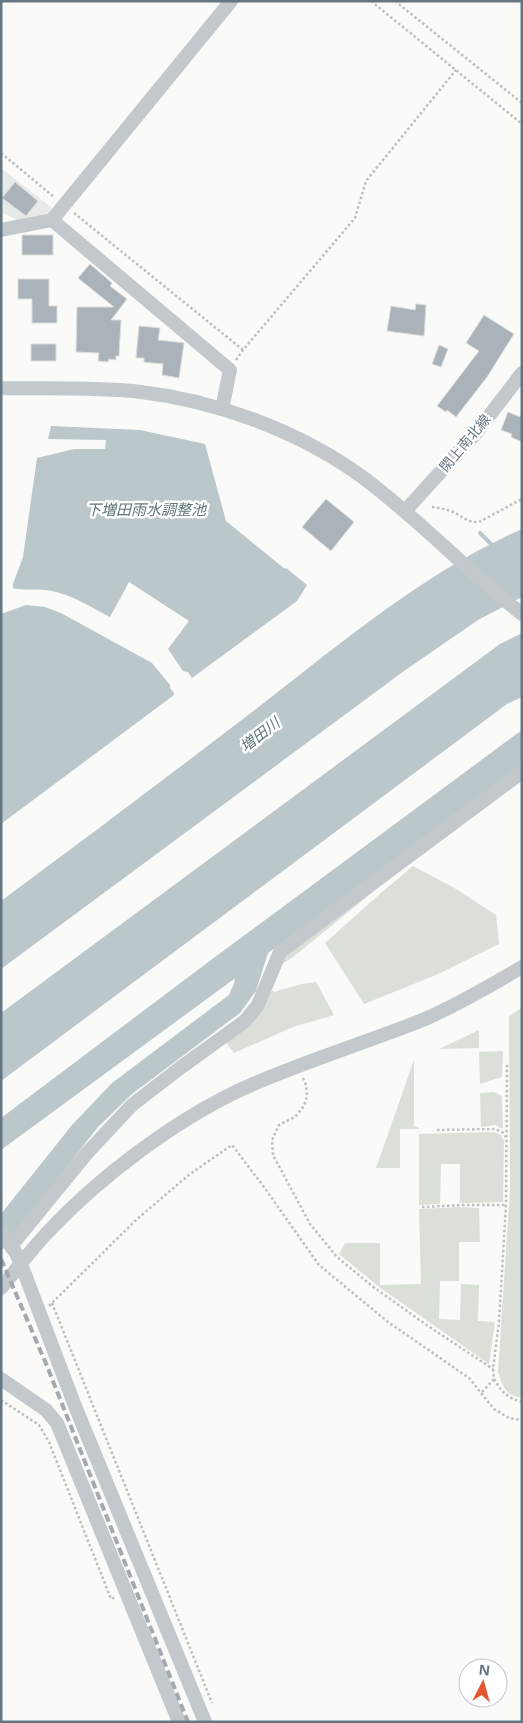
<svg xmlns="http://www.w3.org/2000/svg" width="523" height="1723" font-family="'Open Sans','Noto Sans JP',sans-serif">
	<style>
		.built { fill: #e8e9e9 }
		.green { fill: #dadfd7 }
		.water { fill: #bbc7cb }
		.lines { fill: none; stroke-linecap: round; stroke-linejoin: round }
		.stream { stroke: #bbc7cb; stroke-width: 4 }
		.building { fill: #aab3b9; stroke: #dcdcda }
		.path { stroke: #bbbfc2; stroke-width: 2.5; stroke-dasharray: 2.5 2.5; stroke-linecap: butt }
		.minor { stroke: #c3c8cc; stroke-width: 14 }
		.rail { stroke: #a2aab0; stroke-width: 4; stroke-dasharray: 8 4; stroke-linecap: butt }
		.labels { text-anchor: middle; stroke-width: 5; stroke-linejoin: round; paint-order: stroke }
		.street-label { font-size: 14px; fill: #657683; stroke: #fff }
		.water-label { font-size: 15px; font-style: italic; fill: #60757c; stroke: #fff }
	</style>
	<rect width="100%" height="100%" fill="#fafaf8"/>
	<path class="built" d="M1,168L52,208L49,213L19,221L3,213L1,208Z"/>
	<path class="green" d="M411,861L293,957L280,965L282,956Z
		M413,866L456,889L496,915L499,944L436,975L364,1004L325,943L381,893Z
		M316,982L334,1015L293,1027L234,1053L225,1041L255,1019L264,1009L272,990L274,992L302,984Z
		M522,1008V1398C505,1395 503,1387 498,1372L510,1190L509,1016Z
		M479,1030V1048L439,1049Z
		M503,1051L502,1077L480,1084L479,1052Z
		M414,1060V1126L418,1127L419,1129H400V1168H376Z
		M494,1092L502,1096L503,1129L495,1125L481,1127L480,1093Z
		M494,1132L501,1135L504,1141L503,1202L460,1203V1164H441L440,1204L419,1205V1134Z
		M460,1207L479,1208L480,1242H459V1281H440L439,1319L460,1320L461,1284L479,1285L478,1321L495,1322L489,1364L379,1287L339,1254L345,1243H380V1285L421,1284L419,1209Z"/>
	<path class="water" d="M51,426L140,430L205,444L226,521L285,569L286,568L307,585L297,601L192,678L188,672L183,671L168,649L189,621L129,582L110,617C92,608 73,595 52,591C41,588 21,591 13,588V584L23,557L37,458L74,449H105L106,440L48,439Z
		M522,529V597L478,620L404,671L1,969V901C90,835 178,769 265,702C346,639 427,571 522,529Z
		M26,605L45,607L61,613L152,663L170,685V688L174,693V695L1,824V614Z
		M522,633V697L507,704L1,1081V1013L500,644Z
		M522,730V764L268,953L256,991L240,1013L132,1094L98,1127L1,1251V1214L72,1125L112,1083L229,995L235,981L234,979L1,1150V1118L215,957Z"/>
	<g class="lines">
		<path class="stream" d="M480,533L494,547"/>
	</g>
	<path class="building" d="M15,182L38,201L26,216L2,198Z
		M22,235H53V255H22Z
		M90,264L112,283L110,286L127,299L111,320H121L119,356H116V360L109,359L108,362L98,361L99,353L76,352L77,307H114L78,278Z
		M18,279H49V306H57V323H32V299H18Z
		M416,304L426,305L424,336L387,331L391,306L415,310Z
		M484,315L514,334L487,377L456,417L447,410L446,412L437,406L479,351L466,343Z
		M139,326L160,328L158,340L184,343L179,378L162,375L163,364L144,362V358H136Z
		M31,344H56V361H31Z
		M439,345L448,349L441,367L432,364Z
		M508,412L520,417L522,412V442L511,437L512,434L501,430Z
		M326,499L354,522L331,551L302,527Z"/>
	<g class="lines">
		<path class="path" d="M371,1L522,124
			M395,1L522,103
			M1,153L54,197
			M74,213L243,350
			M236,360L243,350L355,218L366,181L456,70
			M432,507C439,508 446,509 453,512C462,516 468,523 479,522L522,499
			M303,1078L306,1085L307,1096L304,1106L295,1117L279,1125L272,1140L273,1155L310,1224L337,1257L372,1286L428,1326L493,1369
			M437,1130L495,1129L502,1132L506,1137
			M422,1207L463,1205H506
			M52,1303L212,1703
			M49,1306L137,1219L190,1174L232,1145L264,1187L319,1265L388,1322L469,1378L494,1409L509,1418L522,1420
			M494,1379C501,1391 507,1398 522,1402
			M482,1392L494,1379L493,1369L499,1322L506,1205L507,1064
			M1,1400L39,1425L49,1442L111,1599L116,1597"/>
		<path class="minor" d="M52,220L231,1
			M1,230L52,220L230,370L222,409
			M1,388C48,389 95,387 141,392C217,401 299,431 361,476C418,518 466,570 522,614
			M405,511L476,433L522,373
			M1,1233L16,1253L21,1264L75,1406L205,1722
			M11,1246L87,1153L132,1105L180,1068L245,1021L258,1005L280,952L522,772
			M1,1288C16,1270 31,1250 47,1233C100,1176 180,1116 251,1085C308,1060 368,1042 425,1019C459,1004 490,986 522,967
			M1,1379L46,1410L57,1423L179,1722"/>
		<path class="rail" d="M1,1259L47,1366L188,1722"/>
	</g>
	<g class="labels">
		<g class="street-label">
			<text transform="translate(465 443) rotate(-50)" y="5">閖上南北線</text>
		</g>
		<g class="water-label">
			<text x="146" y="515">下増田雨水調整池</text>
			<text transform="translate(260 735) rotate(-38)" y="5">増田川</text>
		</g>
	</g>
	<rect width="523" height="1723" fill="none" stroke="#657683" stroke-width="5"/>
	<g transform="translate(483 1683) rotate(6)"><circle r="24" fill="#ffffff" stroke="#c1c8cd"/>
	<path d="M0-4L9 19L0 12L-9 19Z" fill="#e4572e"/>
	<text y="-8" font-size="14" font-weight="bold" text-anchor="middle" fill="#657683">N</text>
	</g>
</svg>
